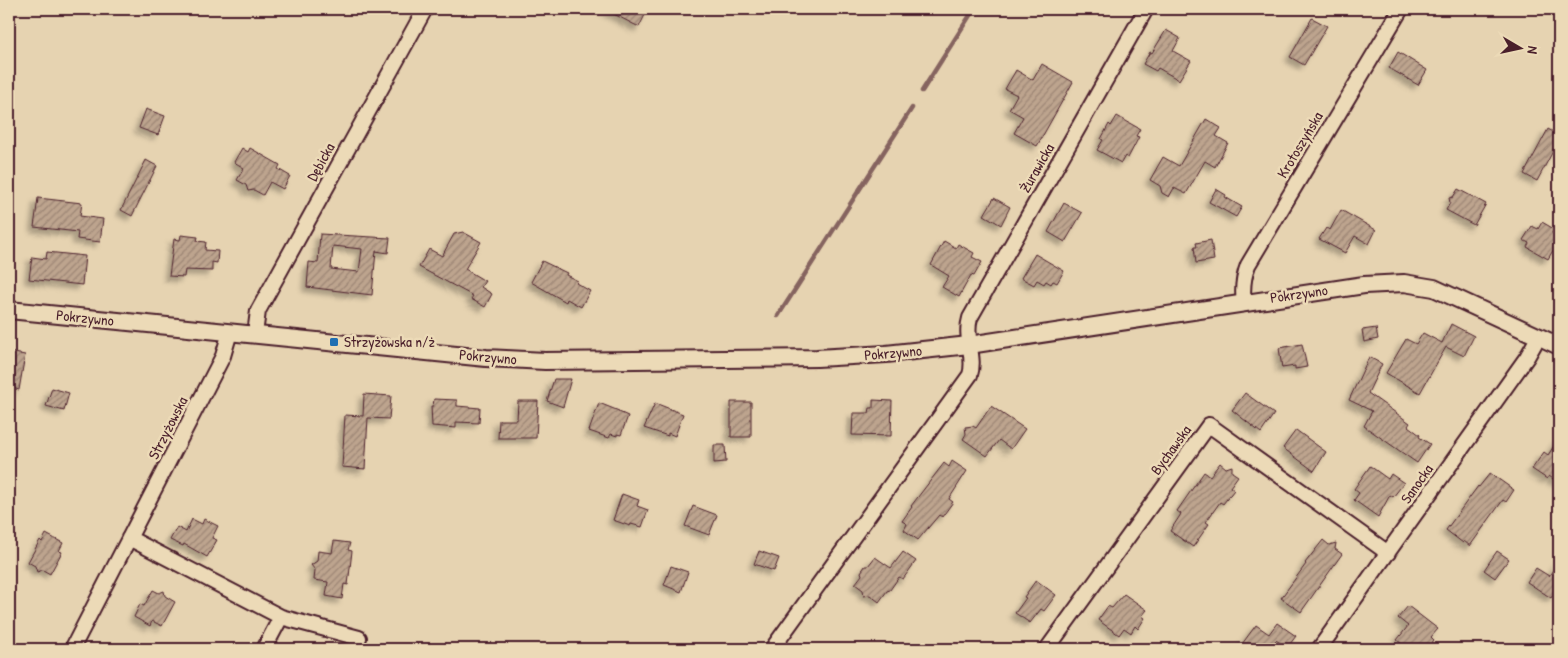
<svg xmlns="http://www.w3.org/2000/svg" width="1568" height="658" font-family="'Patrick Hand',sans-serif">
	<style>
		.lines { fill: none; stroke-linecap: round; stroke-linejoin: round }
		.stream { stroke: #85635e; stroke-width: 4.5 }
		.building { fill: url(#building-hatch); stroke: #4a1f2b; fill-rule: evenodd; filter: url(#shadow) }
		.minor-casing { stroke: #4a1f2b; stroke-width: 18 }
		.tertiary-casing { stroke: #4a1f2b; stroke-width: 20 }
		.minor { stroke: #ecdab7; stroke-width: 14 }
		.tertiary { stroke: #ecdab7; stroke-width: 16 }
		.poi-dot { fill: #1f6fb2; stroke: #ecdab7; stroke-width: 2 }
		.labels { text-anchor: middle; stroke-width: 5; stroke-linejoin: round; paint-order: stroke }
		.street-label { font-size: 15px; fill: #4a1f2b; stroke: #ecdab7 }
		.poi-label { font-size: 15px; fill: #4a1f2b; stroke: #ecdab7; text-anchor: start }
	</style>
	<defs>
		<pattern id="building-hatch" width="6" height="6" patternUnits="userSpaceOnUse" patternTransform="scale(1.25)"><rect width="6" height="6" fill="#bda48e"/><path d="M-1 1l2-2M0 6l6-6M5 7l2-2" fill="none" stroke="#9c8574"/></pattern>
		<filter id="shadow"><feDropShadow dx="-4.5" dy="4.5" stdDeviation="2.5" flood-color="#0004"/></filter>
	</defs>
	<rect width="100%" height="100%" fill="#e6d3b1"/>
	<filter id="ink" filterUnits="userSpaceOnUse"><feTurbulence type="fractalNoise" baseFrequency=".02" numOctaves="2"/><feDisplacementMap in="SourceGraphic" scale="10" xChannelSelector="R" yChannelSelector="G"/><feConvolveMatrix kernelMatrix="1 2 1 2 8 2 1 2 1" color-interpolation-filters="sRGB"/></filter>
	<g filter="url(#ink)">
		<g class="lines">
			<path class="stream" d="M922,91L974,9
				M778,316L912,108"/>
		</g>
		<path class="building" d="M604,9H648L639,27Z
			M1312,18L1327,26L1304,65L1290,57Z
			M1166,30L1180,38L1173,51L1191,61L1179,80L1158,68L1156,71L1143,64L1150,52L1152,53Z
			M1398,52L1427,70L1418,85L1389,68Z
			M1042,64L1073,82L1037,146L1014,133L1023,117L1009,109L1017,95L1005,89L1016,70L1033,80Z
			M146,109L165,116L158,135L139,128Z
			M1117,116L1140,129L1136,136L1139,137L1128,158L1125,156L1121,163L1097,150L1103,140L1101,139L1109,124L1111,126Z
			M1206,119L1221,128L1216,136L1228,143L1215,167L1205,161L1186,194L1174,188L1169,197L1162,193L1160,186L1150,180L1163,157L1179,166Z
			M1548,129L1559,135V140L1537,181L1524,174Z
			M242,148L248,152L250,148L280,165L278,169L290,176L283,189L270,182L263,195L254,190L248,191L246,185L237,180L244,168L234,162Z
			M146,160L157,166L132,216L121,210Z
			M1216,189L1226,195L1225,197L1242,207L1236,217L1209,202Z
			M1458,189L1486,204L1474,225L1446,210L1450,203L1449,198L1453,197Z
			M38,198L82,203L80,216L103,219L100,242L77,239L78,232L34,227Z
			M994,198L1010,207L1001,225L984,215Z
			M1064,203L1082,213L1065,242L1048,232Z
			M1341,210L1376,230L1369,244L1355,236L1345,253L1319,239L1326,228L1330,230Z
			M1542,222L1554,229L1552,233L1559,237V240L1548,259L1527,247L1529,243L1523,240L1532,226L1538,229Z
			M463,232L481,242L465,269L485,281L481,287L492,294L485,307L471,299L473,296L419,267L429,249L442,256L454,234Z
			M320,234L390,238L388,253L376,251L372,295L307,287L309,262L318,263ZM333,246L362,249L359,272L331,269Z
			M181,235L198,237L197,241L206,242L205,250L218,251L217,263L212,262V271L185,270L184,277L169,276L174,239L180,240Z
			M1211,240L1214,260L1196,263L1194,247H1197L1196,243Z
			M944,241L956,248L958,244L974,253L972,257L982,262L974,276L971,275L959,297L942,287L949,276L931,265Z
			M47,252L85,256L82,285L29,279L32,257L46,259Z
			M1035,254L1064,271L1057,283L1053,281L1051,284L1046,281L1044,284L1037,280L1034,285L1021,278Z
			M542,261L567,273L566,275L578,281L576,283L590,291L581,307L567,299L566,302L531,282Z
			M1451,324L1474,336L1464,356L1446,347L1420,393L1386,373L1406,339L1416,344L1423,333L1442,343Z
			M1376,328L1378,339L1364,342L1362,330Z
			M1302,344L1307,367L1295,369V366L1282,368L1279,348Z
			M9,352L25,355L19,390L9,387Z
			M1369,357L1382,364L1368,393L1410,423L1408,426L1420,435L1419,437L1430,444L1417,463L1364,426L1372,411L1349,400Z
			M554,379H571L563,407L547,401Z
			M52,388L69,393L64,411L46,406Z
			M1245,393L1274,414L1261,433L1232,410Z
			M364,394L391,396L389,419L368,418L365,469L342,467L345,415L363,416Z
			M434,399L457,400V406L480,408L479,423L456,422V428L432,426L431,406H433Z
			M873,400L892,401L891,436L852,435L853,413H869L870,408H873Z
			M518,401H538L536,438H498L499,420H517Z
			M731,402H751V437H731Z
			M599,403L619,411V412L628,416L621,435L617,434V436L611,434L609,438L589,431Z
			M655,403L683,414L675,436L668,433V436L644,428Z
			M991,406L1025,429L1011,449L999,440L987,456L963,439L966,434L965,427L973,426L976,428Z
			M1296,430L1326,452L1314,471L1283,448Z
			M1559,438V483L1549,476L1547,479L1532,469L1544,452L1548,455Z
			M714,445H725L726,462L714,463Z
			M952,461L967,471L949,499L953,502L942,517L939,515L918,540L904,530L907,524L902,521L912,507L911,506L944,463L949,467Z
			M1220,463L1226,468L1232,466V472L1238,476L1230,487L1234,490L1223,504L1220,502L1206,522L1209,524L1193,547L1170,531L1181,514L1177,511L1204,472L1210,476Z
			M1370,466L1388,479L1391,474L1404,483L1393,497L1390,495L1378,517L1354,500L1359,493L1354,489Z
			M1490,473L1514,490L1506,502L1503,500L1470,546L1464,541L1463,543L1446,530L1478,486L1479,487Z
			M622,494L639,500L637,506L648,510L642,527L631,524L630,526L613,520Z
			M693,506L717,515L709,535L685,526Z
			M192,519L202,524L204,519L218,526L212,538L217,540L207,557L184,544L183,546L170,540L177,527L186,532Z
			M46,534L63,543L59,551L62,552L50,574L43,570L37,572L35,566L28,562L40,540L42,542Z
			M1323,540L1329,545L1336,543L1335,549L1342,554L1301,612L1281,598L1306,564L1305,563Z
			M334,541L350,543L348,550L352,551L348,585L344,584L342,599L326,596L328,582L314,580L315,570L311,565L317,561L318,551L332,553Z
			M759,551L779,558L774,571L754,564Z
			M1497,551L1509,559L1495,578L1484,570Z
			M903,552L916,561L903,579L899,577L890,590L887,591L879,602L870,595L864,596L863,590L855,584L862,575L861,572L865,566H868L875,557L891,568Z
			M1559,561V586L1551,598L1527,582L1536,568L1549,576Z
			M671,566L688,572L681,592L664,585Z
			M1036,580L1056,595L1044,611L1041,609L1030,623L1015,613L1026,598L1024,597Z
			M153,590L159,593L164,591L165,596L175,602L162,626L152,621L150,626L134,617L140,604L144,606Z
			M1124,594L1147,610L1142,616L1145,618L1138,629L1135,626L1131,633L1124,628L1119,635L1098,620L1108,606L1112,608Z
			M1408,606L1438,629L1431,637L1434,640L1427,649H1408L1397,640L1408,626L1398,618Z
			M1277,623L1296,636L1287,648L1276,640L1269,649H1248L1242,644L1256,625L1269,634Z"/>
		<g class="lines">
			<g class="minor-casing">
				<path id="minor" d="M1244,303C1242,289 1243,278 1248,265L1401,9
					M255,334L258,311L425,9
					M129,538L281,617L359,638
					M72,649L223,356L230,332
					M264,649L281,617
					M772,649L970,375C976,357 964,338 970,318L1146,9
					M1047,649L1209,425L1388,553
					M1319,649L1527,357L1539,336"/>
			</g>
			<g class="tertiary-casing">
				<path id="tertiary" d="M9,310L486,358L545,361L817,358L886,354L969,345L1364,285L1404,283L1434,288L1559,346"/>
			</g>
			<use href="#minor" class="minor"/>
			<use href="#tertiary" class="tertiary"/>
		</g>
	</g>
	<rect class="poi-dot" x="329" y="337" width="10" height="10" rx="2.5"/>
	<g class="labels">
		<g class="street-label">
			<text transform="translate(1300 145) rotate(-59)" y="5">Krotoszyńska</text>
			<text transform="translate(321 162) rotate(-61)" y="5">Dębicka</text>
			<text transform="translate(1037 168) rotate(-60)" y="5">Żurawicka</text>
			<text transform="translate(1299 294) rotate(-8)" y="5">Pokrzywno</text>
			<text transform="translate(85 318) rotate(6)" y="5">Pokrzywno</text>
			<text transform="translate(893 353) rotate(-5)" y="5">Pokrzywno</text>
			<text transform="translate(488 357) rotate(5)" y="5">Pokrzywno</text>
			<text transform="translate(168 428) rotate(-63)" y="5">Strzyżowska</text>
			<text transform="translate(1171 450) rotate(-54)" y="5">Bychawska</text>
			<text transform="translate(1417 484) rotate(-55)" y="5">Sanocka</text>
		</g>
		<g class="poi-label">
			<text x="344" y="347">Strzyżowska n/ż</text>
		</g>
	</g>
	<rect width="1568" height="658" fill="none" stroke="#ecdab7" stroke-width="30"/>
	<rect x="15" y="15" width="1538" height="628" fill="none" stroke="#4a1f2b" stroke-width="2" filter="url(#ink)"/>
	<g transform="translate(1520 48) rotate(99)" stroke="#ecdab7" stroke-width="4" paint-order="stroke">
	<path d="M0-4L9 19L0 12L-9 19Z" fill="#4a1f2b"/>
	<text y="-8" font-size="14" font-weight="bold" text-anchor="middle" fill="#4a1f2b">N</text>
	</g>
</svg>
